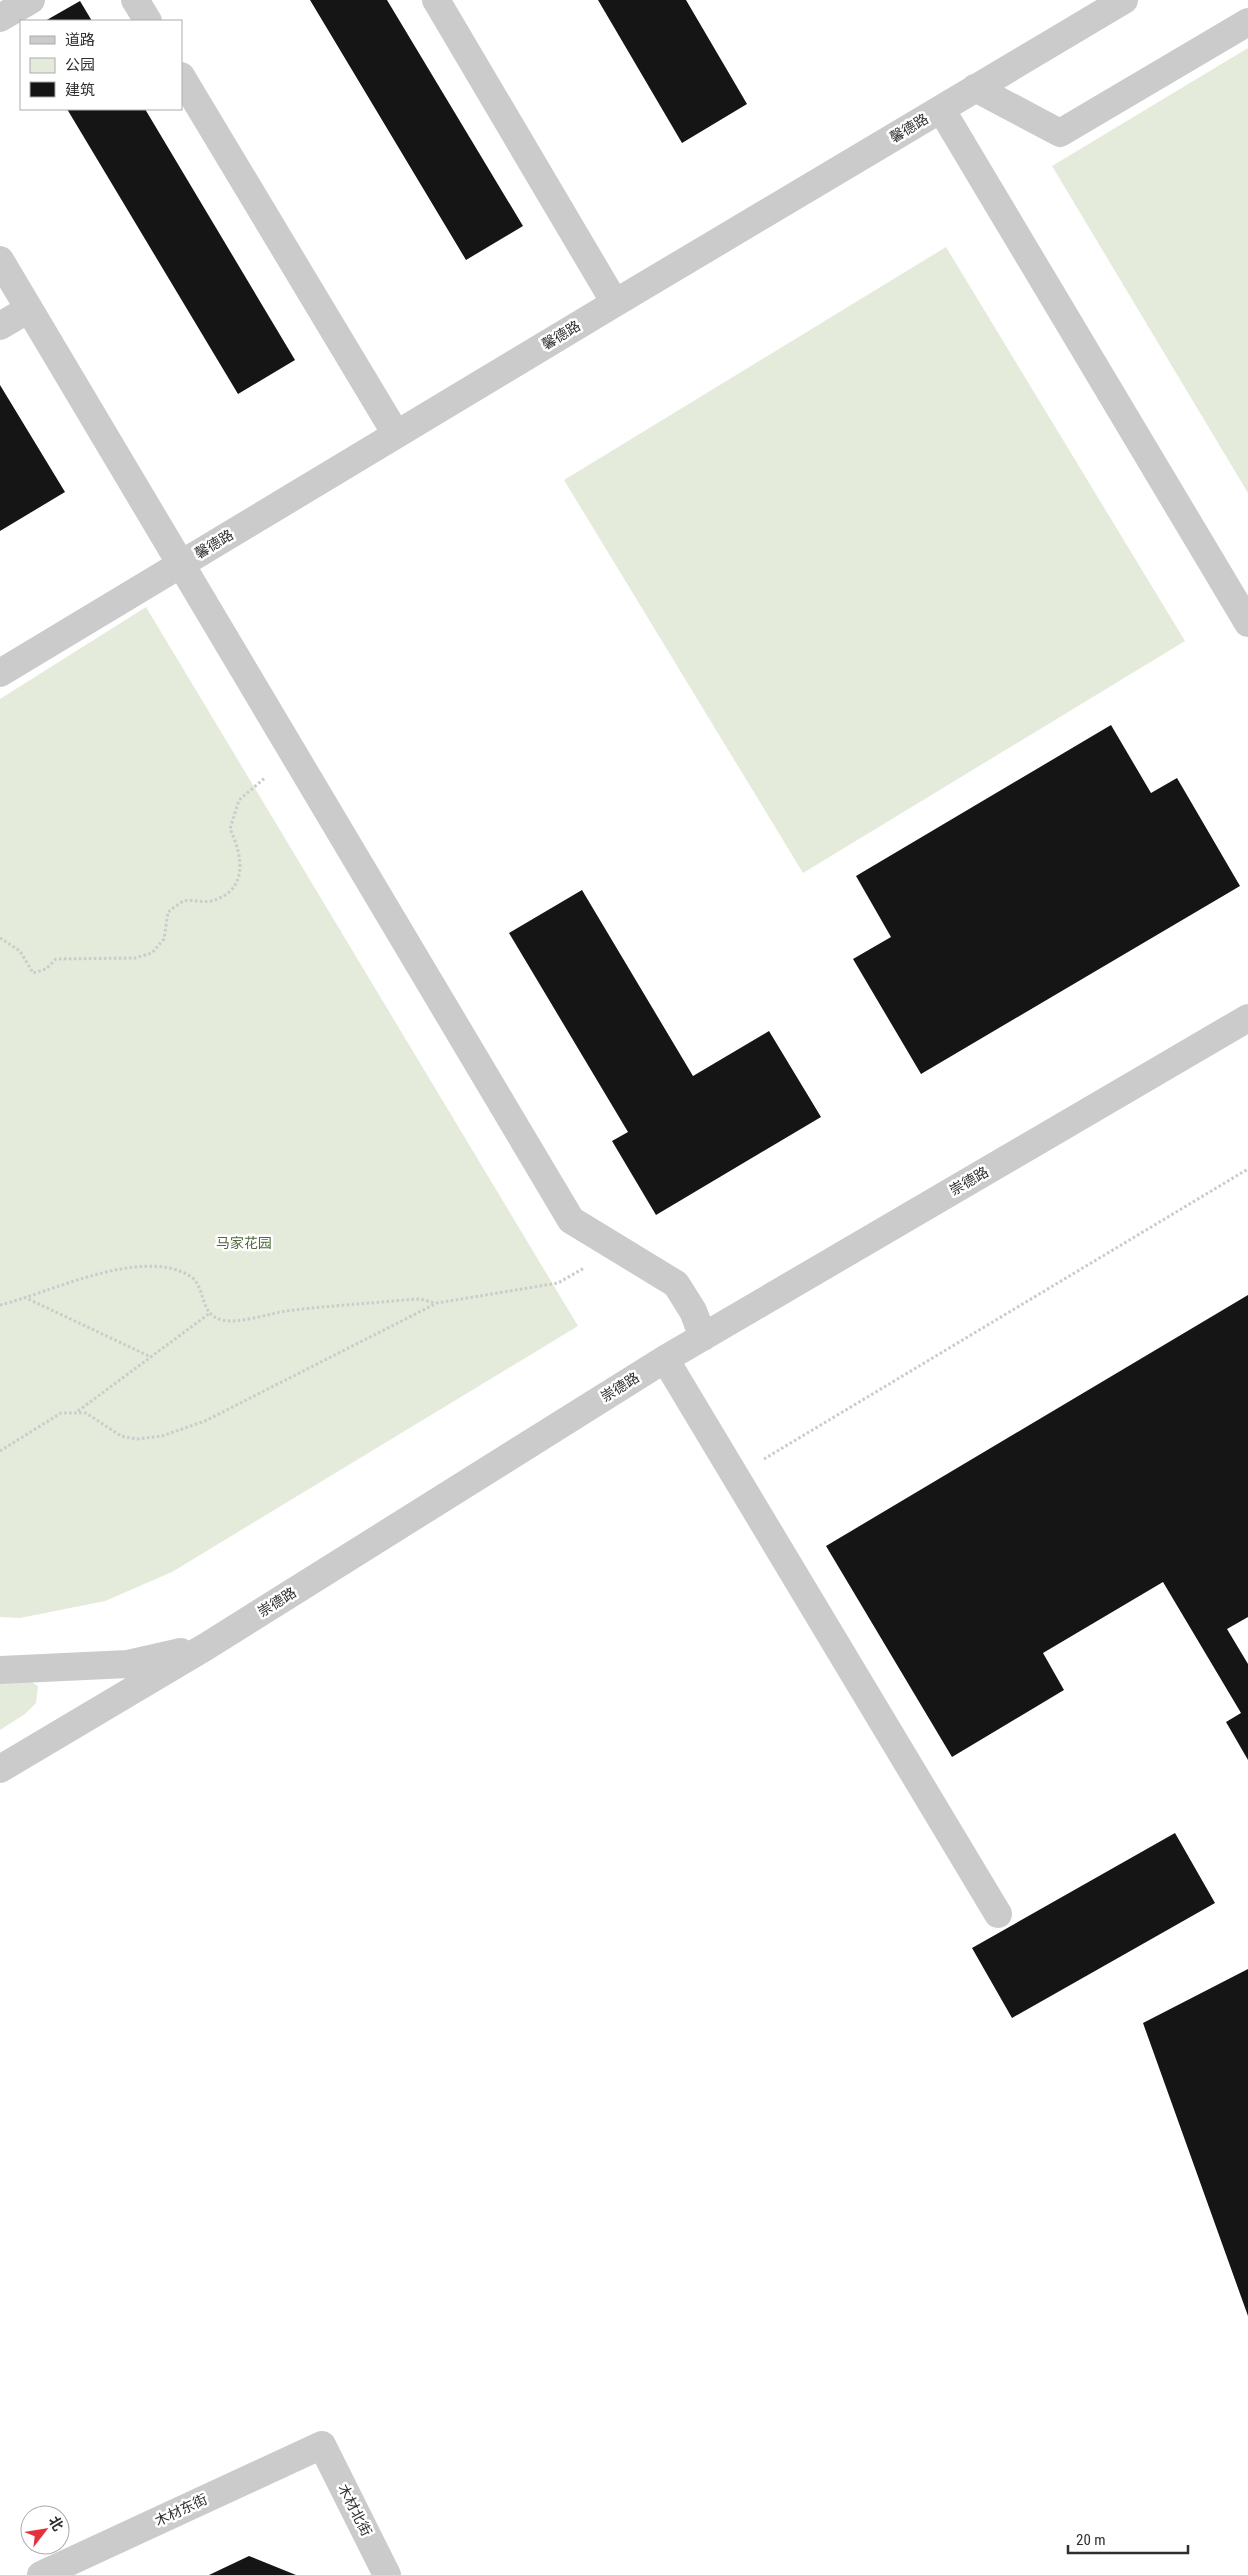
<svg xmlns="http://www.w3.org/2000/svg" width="1248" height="2575" font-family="'Roboto Condensed','Noto Sans SC',sans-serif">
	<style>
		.green { fill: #e4ebdb }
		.building { fill: #151515 }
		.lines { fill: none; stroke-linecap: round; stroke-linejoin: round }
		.path { stroke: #cbcbcb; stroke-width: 3; stroke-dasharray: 2.5 2.5; stroke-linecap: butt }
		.minor { stroke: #cbcbcb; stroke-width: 28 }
		.labels { text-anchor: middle; stroke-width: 5; stroke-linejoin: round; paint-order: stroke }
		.street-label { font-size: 14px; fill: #2e2e2e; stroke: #fff }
		.park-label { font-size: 14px; fill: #50693b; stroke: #fff }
	</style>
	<rect width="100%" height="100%" fill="#fff"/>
	<path class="green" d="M1248,48V493L1052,166Z
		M946,247L1185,641L803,873L564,480Z
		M146,607L578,1326L172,1572L105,1601L20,1618L0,1617V699Z
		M18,1674L38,1686L36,1703L25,1714L0,1730V1676Z"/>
	<path class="building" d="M310,0H387L523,226L466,260Z
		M598,0H686L747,104L682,143Z
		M80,1L92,21H45Z
		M67,109H145L295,360L238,394Z
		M0,385L65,492L0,531Z
		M1111,725L1151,793L1177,778L1240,886L921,1074L853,959L891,937L856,876Z
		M582,890L693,1076L769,1031L821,1117L656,1215L612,1141L628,1132L509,933Z
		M1248,1295V1617L1227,1629L1248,1664V1760L1226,1722L1241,1713L1163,1582L1043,1653L1064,1690L952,1757L826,1546Z
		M1175,1833L1215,1903L1012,2018L972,1948Z
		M1248,1969V2316L1143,2023Z
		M249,2556L296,2575H209Z"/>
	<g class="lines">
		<path class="path" d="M0,938L20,951L33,973L46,969L56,959L135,958L152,953L164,939L168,912C172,909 179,903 184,901C192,899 202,903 211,901C249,891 243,856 230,829L239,800L266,777
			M24,1297L151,1357
			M0,1305C50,1293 141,1246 190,1276C207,1287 198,1314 222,1320C237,1324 269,1314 286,1311C324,1306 364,1304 403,1300L420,1299L435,1303
			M78,1411L210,1313
			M0,1451L61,1413H86L121,1436L137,1439L162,1436L205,1421L437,1303L558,1283L584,1268
			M764,1459L1248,1169"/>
		<path class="minor" d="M135,0L148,21
			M436,0L615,303
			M0,18L31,0
			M181,76L396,434
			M975,88L1060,133L1248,22
			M941,109L1248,623
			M0,260L571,1220L676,1284L693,1311L703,1337
			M0,326L29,309
			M0,673L615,303L1124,0
			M665,1359L998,1914
			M0,1670L128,1664L181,1652
			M0,1769L207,1646L665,1359L1248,1018
			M41,2575L322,2445L387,2575"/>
	</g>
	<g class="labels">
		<g class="street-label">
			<text transform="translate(909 128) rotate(-31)" y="5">馨德路</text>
			<text transform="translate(561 335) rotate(-31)" y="5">馨德路</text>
			<text transform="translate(214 544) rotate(-31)" y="5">馨德路</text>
			<text transform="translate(969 1181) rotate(-30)" y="5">崇德路</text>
			<text transform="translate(620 1387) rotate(-32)" y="5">崇德路</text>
			<text transform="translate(277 1602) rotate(-32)" y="5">崇德路</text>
			<text transform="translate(181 2510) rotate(-25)" y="5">木材东街</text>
			<text transform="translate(355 2510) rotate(63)" y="5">木材北街</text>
		</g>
		<g class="park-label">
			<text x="244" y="1248">马家花园</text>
		</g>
	</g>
	<rect x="20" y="20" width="162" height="90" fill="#ffffff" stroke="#ababab"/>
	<rect x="30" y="36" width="25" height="8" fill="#cbcbcb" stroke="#ababab"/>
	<text x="65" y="45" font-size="15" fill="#2e2e2e">道路</text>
	<rect x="30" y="58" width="25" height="15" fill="#e4ebdb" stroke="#ababab"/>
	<text x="65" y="70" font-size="15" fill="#2e2e2e">公园</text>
	<rect x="30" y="82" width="25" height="15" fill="#151515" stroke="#ababab"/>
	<text x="65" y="95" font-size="15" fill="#2e2e2e">建筑</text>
	<g transform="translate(45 2530) rotate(59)"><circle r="24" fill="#ffffff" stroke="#ababab"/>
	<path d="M0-4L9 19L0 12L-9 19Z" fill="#e4313b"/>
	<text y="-8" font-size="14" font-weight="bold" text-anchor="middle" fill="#2e2e2e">北</text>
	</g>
	<path d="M1068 2545v8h120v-8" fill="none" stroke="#2e2e2e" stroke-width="2.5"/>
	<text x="1076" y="2545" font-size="15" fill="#2e2e2e" stroke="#ffffff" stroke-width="4" paint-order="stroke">20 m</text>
</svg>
